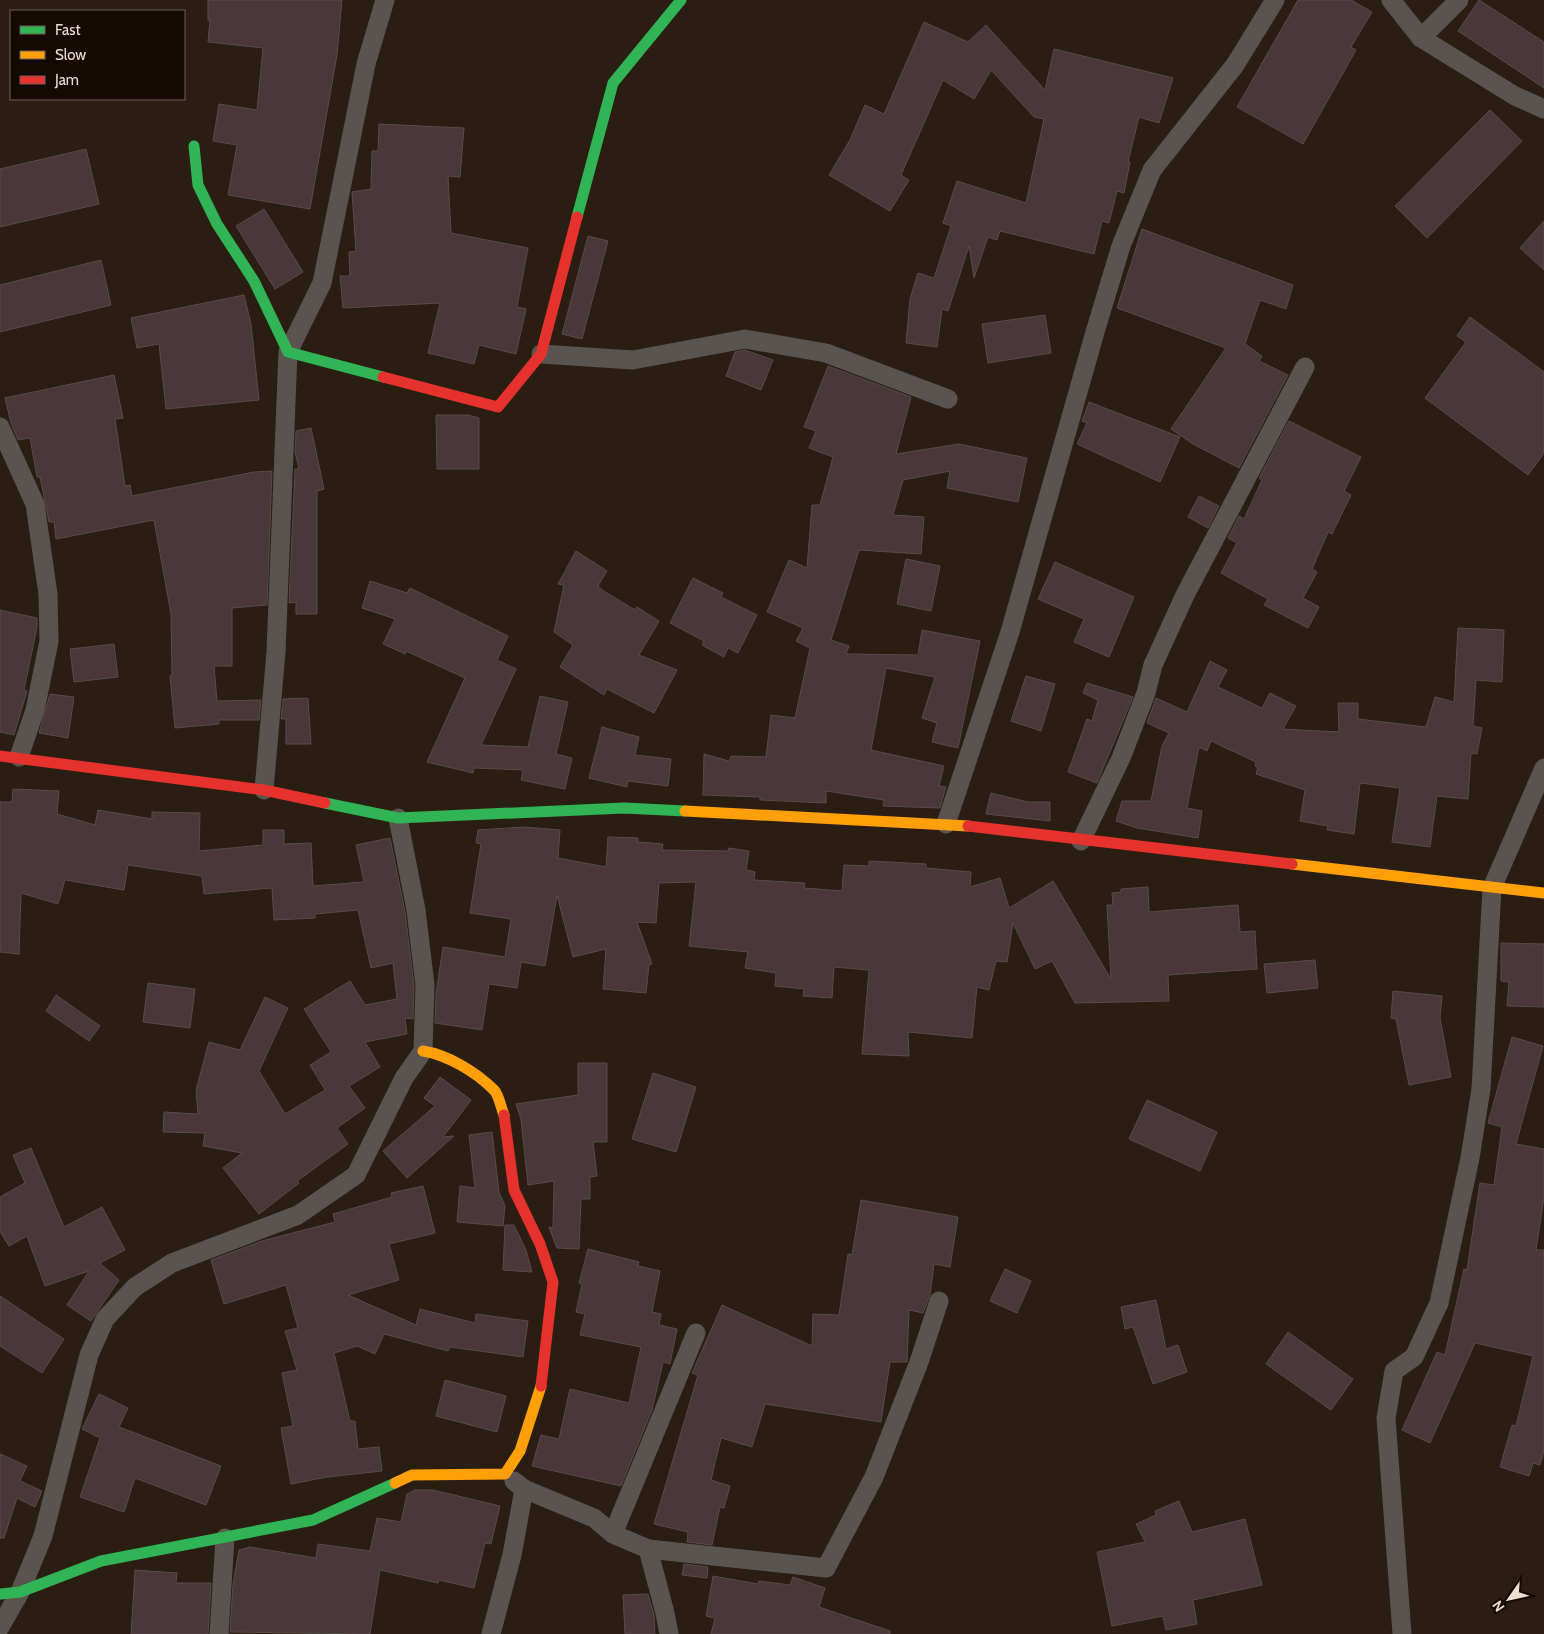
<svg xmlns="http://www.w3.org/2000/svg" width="1544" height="1634" viewBox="0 0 1544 1634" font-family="Cabin,sans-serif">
	<rect width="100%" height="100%" fill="#2a1e12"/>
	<g fill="#4b373a" stroke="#574c4a">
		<polygon points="208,0 342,0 337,55 310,209 228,195 237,145 213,141 219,104 257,110 263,48 208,42 210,20 208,20"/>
		<polygon points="1298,0 1351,0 1372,12 1351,47 1356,50 1303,144 1237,107"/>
		<polygon points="1479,0 1544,42 1544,88 1458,31"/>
		<polygon points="924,22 968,42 986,25 1045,90 1054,49 1173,78 1159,123 1139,117 1128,162 1130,162 1124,193 1117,191 1109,223 1102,221 1094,254 1000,231 997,240 988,237 974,278 969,246 948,311 942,309 937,347 906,343 910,299 918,273 934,278 951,226 943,223 957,181 1026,203 1044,119 1034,117 991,70 974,99 943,80 901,175 909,180 890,211 829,175 850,140 865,105 884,114"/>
		<polygon points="1490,110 1522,141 1427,238 1395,206"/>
		<polygon points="379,124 464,128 460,177 448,176 451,233 528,248 517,307 526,309 516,354 479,345 474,364 428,353 440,303 343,308 340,276 350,276 349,252 356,251 352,192 371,189 372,151 378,151"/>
		<polygon points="86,149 99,204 0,227 0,169"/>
		<polygon points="264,209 303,272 275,289 236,226"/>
		<polygon points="1544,221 1544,270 1520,248"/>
		<polygon points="1142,229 1293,285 1286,309 1260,300 1245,344 1262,356 1259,361 1288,375 1239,468 1193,444 1171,429 1226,348 1117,308"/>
		<polygon points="588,236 608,241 582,339 562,334"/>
		<polygon points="101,260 111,305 0,332 0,285"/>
		<polygon points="244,295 251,324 259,400 166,409 159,344 137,348 131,318"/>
		<polygon points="1045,315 1051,353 988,363 982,324"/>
		<polygon points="1470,317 1544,372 1544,453 1528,475 1425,398 1466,342 1457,336"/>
		<polygon points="745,350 773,360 761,390 726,376 735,352"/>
		<polygon points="828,366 911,397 896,454 959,444 1027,458 1018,502 947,488 950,471 903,480 893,515 924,517 921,554 859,550 831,640 849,646 846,654 918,655 922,630 980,641 958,748 932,742 937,723 922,718 935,677 886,668 871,750 944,766 939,786 946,787 940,808 883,806 884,800 826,791 826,803 760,800 760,797 703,795 704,754 729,761 731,756 766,757 771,715 795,718 810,648 796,641 803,628 767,612 789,560 807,568 812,505 820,505 833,457 809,448 816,431 804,427"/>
		<polygon points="114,375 123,418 115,419 125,486 130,485 132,496 254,472 272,471 267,605 232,608 232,666 214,666 217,701 261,700 259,720 219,720 219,724 175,728 170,676 172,675 171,614 154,520 56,539 54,522 49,522 40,477 37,477 30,438 18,440 11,423 5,398"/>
		<polygon points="1089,402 1180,437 1160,482 1077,444 1087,423 1082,421"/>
		<polygon points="436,415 468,415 479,418 479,469 437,469"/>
		<polygon points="1289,421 1361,457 1344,491 1351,495 1332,534 1328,532 1312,569 1317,572 1303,598 1319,607 1308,628 1264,605 1268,599 1221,573 1237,543 1228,538 1239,516 1244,519 1262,480 1259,478"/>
		<polygon points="311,428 324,489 317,491 317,614 296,614 296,602 289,603 295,469 299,469 295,452 296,431"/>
		<polygon points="1199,496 1219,506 1208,528 1188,517"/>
		<polygon points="576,551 607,571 598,586 602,590 635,610 637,607 659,621 639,655 677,670 654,713 607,689 604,695 560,667 573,645 554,632 564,585 558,584"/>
		<polygon points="906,559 940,566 931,611 897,604"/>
		<polygon points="1055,562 1134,597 1109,657 1074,642 1084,619 1038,599"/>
		<polygon points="693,578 723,593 721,597 757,615 738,653 728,648 724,657 702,645 704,641 670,623"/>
		<polygon points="370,581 407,593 410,588 508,636 497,660 516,669 481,745 528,747 540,696 568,702 556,754 572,758 565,789 521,780 523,770 474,768 473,773 427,762 465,678 406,651 405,654 383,644 395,619 362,608"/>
		<polygon points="0,610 37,618 37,627 24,690 27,691 14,735 0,732"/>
		<polygon points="1458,628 1504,630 1502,682 1476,680 1473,726 1482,728 1477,754 1471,753 1468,799 1437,796 1430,847 1392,842 1400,788 1360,783 1354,834 1327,830 1328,826 1300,821 1305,790 1256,774 1258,767 1255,766 1256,762 1211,741 1207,751 1199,747 1187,808 1202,811 1198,838 1137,828 1116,821 1122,801 1151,801 1162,746 1169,733 1147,723 1156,698 1187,712 1210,661 1227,670 1218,687 1262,708 1270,693 1296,706 1283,729 1339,732 1338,703 1358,703 1358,719 1426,727 1435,697 1454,702"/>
		<polygon points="114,644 118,677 74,682 70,649"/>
		<polygon points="1026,676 1055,684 1041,731 1011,721"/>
		<polygon points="1087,683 1133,697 1097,783 1068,772 1087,719 1092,721 1098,700 1083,693"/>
		<polygon points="50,694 74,697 68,738 39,733"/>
		<polygon points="308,698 311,744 286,744 286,719 281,719 283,699"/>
		<polygon points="602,727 639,737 635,755 671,759 668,786 628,781 627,787 589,778"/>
		<polygon points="13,789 59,791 57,814 95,825 98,810 152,819 152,812 200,813 199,851 263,845 263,830 284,830 284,844 311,843 313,886 364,882 356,845 390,838 405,912 414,986 413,1019 405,1018 407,1034 365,1042 380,1067 349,1086 365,1108 337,1128 348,1144 297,1181 299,1183 259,1214 223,1168 242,1153 203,1146 205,1133 163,1132 164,1112 198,1114 196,1090 209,1042 240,1050 265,997 288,1008 259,1071 285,1114 325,1090 310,1065 331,1052 304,1009 350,981 365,1005 397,999 393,963 371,968 358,910 315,914 315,918 274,920 272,888 204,894 202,876 128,865 124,890 65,880 58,904 21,893 19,954 0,952 0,802 12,802"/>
		<polygon points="991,793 1028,802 1050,802 1050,821 986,814"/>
		<polygon points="524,827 560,830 558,858 606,867 608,837 638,838 638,842 663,844 662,850 728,851 729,848 749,851 746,870 755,872 754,880 805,883 804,888 842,891 844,865 869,866 869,861 926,864 926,868 971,872 970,887 1000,878 1009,908 1053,881 1111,979 1107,905 1113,905 1112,893 1121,892 1121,889 1148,887 1149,912 1238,905 1240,932 1255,931 1257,969 1168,975 1169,1001 1075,1003 1052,961 1035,969 1013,923 1007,962 996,961 989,990 977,987 972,1038 908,1032 909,1056 862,1054 869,970 834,967 832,998 803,996 804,989 775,986 776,973 745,968 748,952 689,946 696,882 659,883 656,923 637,922 652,964 649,965 646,993 603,989 606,949 573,957 557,895 545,966 521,962 517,988 489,984 482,1030 435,1023 436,994 443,947 505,957 511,919 470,913 481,844 476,843 478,830"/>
		<polygon points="1501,943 1544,944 1544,1007 1507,1006 1509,982 1501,981"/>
		<polygon points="1315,960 1318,988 1267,993 1264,964"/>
		<polygon points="148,983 195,989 190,1028 143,1022"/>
		<polygon points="1393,991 1442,996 1440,1018 1451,1077 1409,1085 1396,1019 1391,1018"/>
		<polygon points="56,995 100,1026 89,1041 46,1011"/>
		<polygon points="1512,1037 1543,1046 1516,1144 1544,1149 1544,1197 1536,1250 1544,1250 1544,1451 1540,1465 1533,1463 1529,1476 1500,1467 1512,1425 1516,1426 1533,1356 1475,1343 1430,1443 1402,1430 1437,1352 1445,1355 1464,1269 1467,1270 1480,1183 1494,1185 1502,1127 1488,1123"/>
		<polygon points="578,1063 607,1063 607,1142 593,1142 597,1176 590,1177 590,1199 581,1199 579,1249 557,1248 549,1227 553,1228 554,1181 528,1185 521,1119 516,1104 578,1095"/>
		<polygon points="653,1073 696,1087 676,1152 632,1139"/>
		<polygon points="440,1077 471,1100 443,1137 454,1136 407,1178 383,1151 435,1106 424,1098"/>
		<polygon points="1147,1100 1217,1132 1200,1171 1129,1139"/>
		<polygon points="492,1132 499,1192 505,1206 503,1226 457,1222 460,1186 475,1188 469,1135"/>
		<polygon points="31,1148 64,1227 102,1207 125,1250 100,1263 119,1280 91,1321 67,1305 89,1271 45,1286 27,1236 9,1246 0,1231 0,1197 25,1183 13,1155"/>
		<polygon points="423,1186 435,1233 389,1244 399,1280 348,1295 416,1325 420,1309 475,1323 476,1314 528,1321 523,1357 450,1347 448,1351 384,1334 375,1354 357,1346 334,1353 350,1421 355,1421 358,1449 379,1447 382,1471 327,1477 291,1484 281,1428 293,1426 282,1373 297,1370 285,1331 298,1328 286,1285 224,1304 211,1260 262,1241 335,1222 333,1214 392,1197 391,1193"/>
		<polygon points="861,1200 958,1217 950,1267 934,1264 930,1295 923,1313 909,1310 907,1362 890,1362 881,1422 765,1404 752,1447 721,1438 711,1480 730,1486 724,1508 720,1507 712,1545 687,1542 688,1532 654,1524 698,1375 692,1373 722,1305 812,1346 813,1314 839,1315 848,1254 852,1255"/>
		<polygon points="505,1225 514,1225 526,1250 532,1272 503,1270"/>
		<polygon points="588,1249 639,1262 638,1266 660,1271 652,1312 661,1314 659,1325 677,1329 670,1364 663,1362 652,1410 621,1486 532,1466 541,1435 559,1439 570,1389 629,1403 641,1347 580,1335 585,1314 576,1312 582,1284 579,1283"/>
		<polygon points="1005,1269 1031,1281 1017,1313 990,1301"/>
		<polygon points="0,1296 64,1339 42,1373 0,1346"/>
		<polygon points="1156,1300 1166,1349 1178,1345 1187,1372 1153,1384 1133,1327 1125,1329 1121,1307"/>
		<polygon points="1288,1332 1353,1379 1331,1410 1266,1364"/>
		<polygon points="445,1380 506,1396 497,1432 436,1416"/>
		<polygon points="99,1394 128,1408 119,1427 221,1466 206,1505 135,1478 124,1512 80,1497 100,1438 82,1429"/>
		<polygon points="0,1454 27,1466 20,1481 42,1491 35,1507 17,1498 4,1538 0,1538"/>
		<polygon points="415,1490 433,1490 500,1506 491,1544 485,1543 474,1588 439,1580 438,1583 380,1570 370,1634 230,1632 233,1584 239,1550 250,1547 316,1558 318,1544 370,1551 377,1518 401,1522 407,1494"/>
		<polygon points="1179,1501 1192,1532 1245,1519 1262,1585 1193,1600 1197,1624 1166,1630 1163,1616 1112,1626 1097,1552 1145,1542 1136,1524 1156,1515 1155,1511"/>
		<polygon points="684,1564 708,1567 707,1578 682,1575"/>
		<polygon points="135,1570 177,1573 176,1583 211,1583 208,1634 131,1634"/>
		<polygon points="713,1576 758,1584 759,1581 790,1585 793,1577 825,1588 819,1607 890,1631 890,1634 711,1634 715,1618 706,1616"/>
		<polygon points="648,1594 654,1615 655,1634 625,1634 623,1595"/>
	</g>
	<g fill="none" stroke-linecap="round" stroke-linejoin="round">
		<g stroke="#5a5451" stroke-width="19">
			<polyline points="1391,0 1421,38 1515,96 1544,109"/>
			<polyline points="1421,38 1459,0"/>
			<polyline points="541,354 633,360 745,339 826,353 948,399"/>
			<polyline points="0,427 35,504 48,594 49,641 35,710 19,757"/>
			<polyline points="264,790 276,652 288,352 322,283 366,64 385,0"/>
			<polyline points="946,824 1010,632 1095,332 1121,246 1152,170 1235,65 1275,0"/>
			<polyline points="1081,841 1121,758 1146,693 1153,665 1185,595 1305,367"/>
			<polyline points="524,1489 594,1518 613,1534 648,1549 665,1613 669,1634"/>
			<polyline points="613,1534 696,1333"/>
			<polyline points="648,1549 826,1568 874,1477 919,1362 939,1301"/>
			<polyline points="0,1627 20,1592 43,1536 89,1355 105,1319 135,1287 172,1263 298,1215 356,1175 404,1078 423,1051 425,985 416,910 398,818"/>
			<polyline points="219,1634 225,1538"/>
			<polyline points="491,1634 512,1555 524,1489 514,1481"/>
			<polyline points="1402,1634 1386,1418 1394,1371 1414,1357 1439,1303 1470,1158 1481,1089 1492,888 1544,768"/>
		</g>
		<g stroke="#30b455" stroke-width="11">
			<polyline points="194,146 198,185 217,224 254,281 288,352 383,377"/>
			<polyline points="577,217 613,83 681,0"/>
			<polyline points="325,803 398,818 624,808 685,811"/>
			<polyline points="0,1594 20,1592 101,1561 313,1520 395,1483"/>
		</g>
		<g stroke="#ff9f0a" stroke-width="11">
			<polyline points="685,811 968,826"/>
			<polyline points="1292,864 1544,893"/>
			<path d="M423,1051C448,1055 476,1072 494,1090C499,1095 501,1108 504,1115"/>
			<polyline points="395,1483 412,1475 505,1474 520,1451 541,1386"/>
		</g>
		<g stroke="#e5322d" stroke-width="11">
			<polyline points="383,377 498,407 541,354 577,217"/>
			<polyline points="0,756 264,790 325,803"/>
			<polyline points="968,826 1292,864"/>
			<polyline points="504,1115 514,1190 540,1244 553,1282 541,1386"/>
		</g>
	</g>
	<rect x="10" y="10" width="175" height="90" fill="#140a03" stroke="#6c5f56"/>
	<rect x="20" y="26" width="25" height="8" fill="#30b455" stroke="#6c5f56"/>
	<text x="55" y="35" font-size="15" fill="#efdfd3">Fast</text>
	<rect x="20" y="51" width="25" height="8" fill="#ff9f0a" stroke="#6c5f56"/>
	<text x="55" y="60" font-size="15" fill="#efdfd3">Slow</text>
	<rect x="20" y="76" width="25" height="8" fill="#e5322d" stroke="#6c5f56"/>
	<text x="55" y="85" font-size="15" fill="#efdfd3">Jam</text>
	<g transform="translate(1509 1599) rotate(236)" stroke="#140a03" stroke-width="4" paint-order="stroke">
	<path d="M0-4L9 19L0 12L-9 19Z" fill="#efdfd3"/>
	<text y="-8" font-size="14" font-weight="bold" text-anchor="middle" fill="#efdfd3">N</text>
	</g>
</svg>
